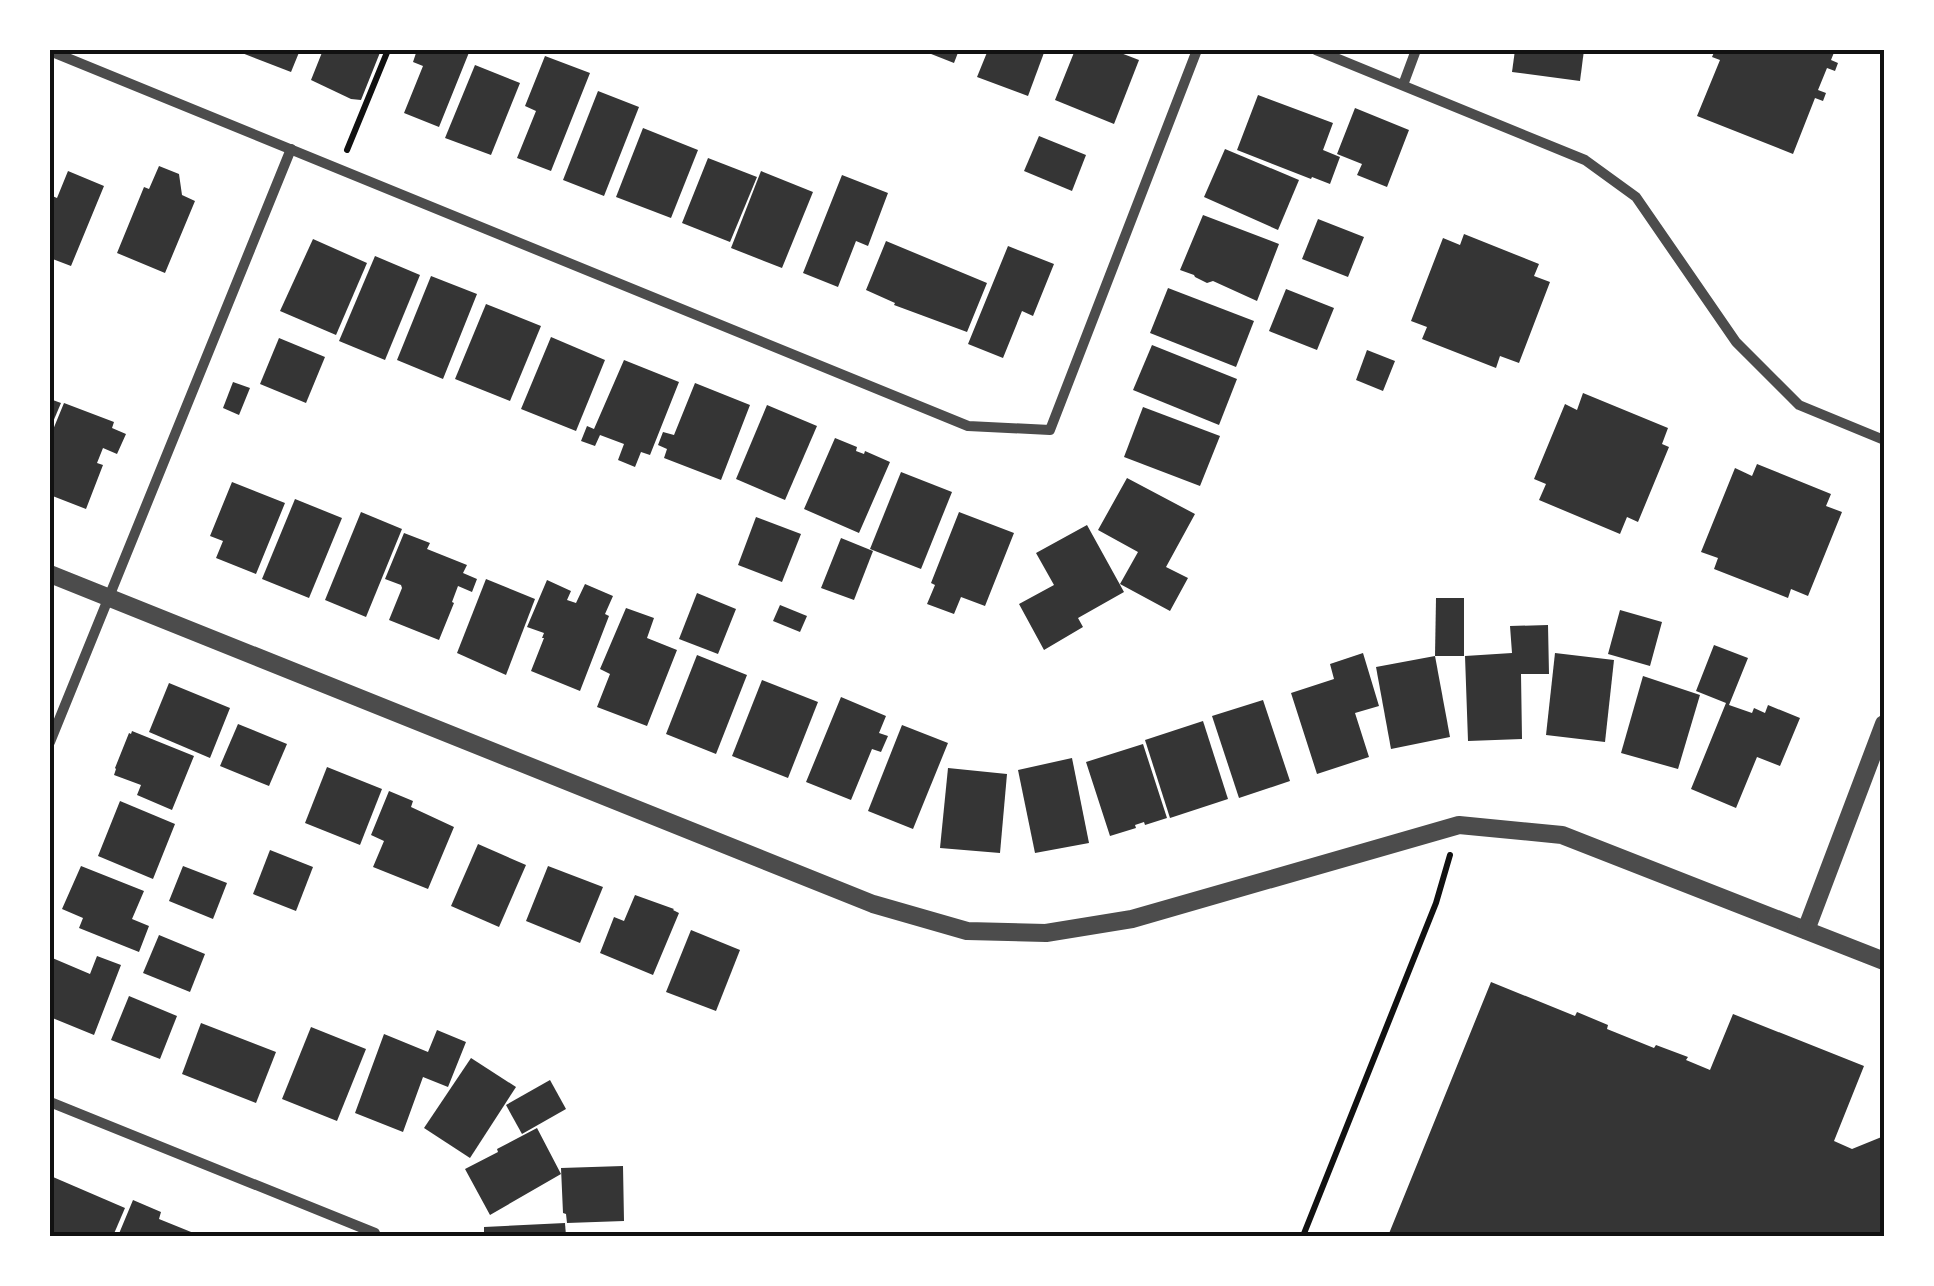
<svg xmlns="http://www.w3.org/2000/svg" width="1934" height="1286" viewBox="0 0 1934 1286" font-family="'Archivo Narrow',sans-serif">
	<rect width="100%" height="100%" fill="#fff"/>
	<g fill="#353535">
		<polygon points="244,50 300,50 291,72 242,53"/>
		<polygon points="323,50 381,50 361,100 351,99 311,80"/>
		<polygon points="417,50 470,50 439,127 404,113 423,66 413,62"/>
		<polygon points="921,50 959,50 954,63"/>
		<polygon points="988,50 1045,50 1028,96 977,77"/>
		<polygon points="1075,50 1113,50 1139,60 1114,124 1055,100"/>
		<polygon points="1515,50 1584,50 1580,81 1512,72"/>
		<polygon points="1715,50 1835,50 1831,60 1838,63 1835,71 1827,68 1818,90 1826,93 1823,101 1815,98 1793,154 1697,116 1720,60 1712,57"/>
		<polygon points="545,56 590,73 551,171 517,158 536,111 525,106"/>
		<polygon points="475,65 520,83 491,155 445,138"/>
		<polygon points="598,91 639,107 604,196 563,180"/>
		<polygon points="1258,95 1333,123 1323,150 1340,157 1330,184 1312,177 1311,179 1237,150"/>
		<polygon points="1355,108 1409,130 1387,187 1357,175 1362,164 1337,154"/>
		<polygon points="643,128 698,150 671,218 616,197"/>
		<polygon points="1039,136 1086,155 1072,191 1024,171"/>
		<polygon points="1225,149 1299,180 1278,230 1204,197"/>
		<polygon points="708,158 757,177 730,242 682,223"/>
		<polygon points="159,166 179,174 182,195 195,201 165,273 117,253 144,187 149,189"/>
		<polygon points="68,171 104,186 71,266 50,258 50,195 57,198"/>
		<polygon points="761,171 813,192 782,268 731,248"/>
		<polygon points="842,175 888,193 868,246 856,241 838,287 803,273"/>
		<polygon points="1203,215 1279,244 1257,301 1213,281 1207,283 1195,277 1194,275 1180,270"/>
		<polygon points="1318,219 1364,237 1348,277 1302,259"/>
		<polygon points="1464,234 1539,264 1534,276 1550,282 1519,363 1500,356 1496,368 1422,339 1427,327 1411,321 1443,238 1460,245"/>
		<polygon points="313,239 367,263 336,335 280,311"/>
		<polygon points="886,241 987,283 967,332 894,305 895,303 866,290"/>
		<polygon points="1008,246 1054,264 1033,316 1022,311 1003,358 968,344"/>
		<polygon points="375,256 420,275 385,360 339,341"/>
		<polygon points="431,276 477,294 443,379 397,360"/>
		<polygon points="1168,288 1254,321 1236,367 1150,333"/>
		<polygon points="1286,289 1334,308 1317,350 1269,331"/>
		<polygon points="486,304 541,326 510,401 455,379"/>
		<polygon points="551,337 605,360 576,431 521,409"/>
		<polygon points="279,338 325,357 306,403 260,384"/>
		<polygon points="1152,345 1237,379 1219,425 1133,390"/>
		<polygon points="1367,350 1395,361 1383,391 1356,380"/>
		<polygon points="624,360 679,382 650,455 641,452 635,467 618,460 624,444 600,435 595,446 581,441 587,426 594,429"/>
		<polygon points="233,382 250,388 239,415 223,408"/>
		<polygon points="695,383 750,405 721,480 664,458 667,449 658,445 663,432 674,435"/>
		<polygon points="1583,393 1668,428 1662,444 1669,447 1638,522 1627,517 1620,534 1539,500 1546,484 1534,479 1565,404 1577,410"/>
		<polygon points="50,399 61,403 50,429"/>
		<polygon points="64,403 114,422 112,428 126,434 117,454 103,448 97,463 103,465 86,509 50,495 50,437"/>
		<polygon points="767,405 817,426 785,500 736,479"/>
		<polygon points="1143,407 1220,436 1200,486 1124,457"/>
		<polygon points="835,438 857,447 856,451 864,454 865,451 890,462 859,533 804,509"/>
		<polygon points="1757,464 1831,494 1826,506 1842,512 1808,596 1791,589 1788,598 1714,569 1718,558 1701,552 1735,468 1752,476"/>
		<polygon points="901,472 952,492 921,569 870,549"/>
		<polygon points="1127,478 1195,514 1166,567 1188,578 1170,611 1120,584 1138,552 1098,530"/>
		<polygon points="232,482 285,503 256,574 216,558 223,541 210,536"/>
		<polygon points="295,499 342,518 309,598 262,579"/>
		<polygon points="361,512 402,529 366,617 325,600"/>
		<polygon points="959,512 1014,533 985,606 961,597 954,614 927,604 935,585 931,583"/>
		<polygon points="756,517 801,534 782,582 738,565"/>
		<polygon points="1087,525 1124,592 1078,618 1083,627 1044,650 1019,604 1054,585 1036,553"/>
		<polygon points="404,533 430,543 427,549 467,565 463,573 477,579 472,592 458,586 452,602 454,603 439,640 389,620 402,588 401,585 385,579"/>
		<polygon points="841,538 873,551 854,600 821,588"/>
		<polygon points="486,579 535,599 506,675 457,653"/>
		<polygon points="547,580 571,591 567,600 576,603 585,584 613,596 605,614 609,616 580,691 531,671 544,638 542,638 544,633 527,627"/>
		<polygon points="697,593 736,609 718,654 679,639"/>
		<polygon points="1436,598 1464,598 1464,656 1435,656"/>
		<polygon points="780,605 807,616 800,632 773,621"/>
		<polygon points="626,608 654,618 647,638 677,650 647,726 597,707 610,674 600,669"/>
		<polygon points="1620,610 1662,622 1650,666 1608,654"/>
		<polygon points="1548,625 1549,674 1521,674 1522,739 1468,741 1465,656 1512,653 1510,626"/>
		<polygon points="1714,645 1748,658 1729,705 1752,713 1754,708 1765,713 1768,705 1800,718 1780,766 1757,757 1736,808 1691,789 1726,703 1696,691"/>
		<polygon points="1363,653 1379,706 1355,713 1369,757 1317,774 1291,693 1334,679 1330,664"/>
		<polygon points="1555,653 1614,660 1605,742 1546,735"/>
		<polygon points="697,655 747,675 716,754 666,734"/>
		<polygon points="1435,656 1450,737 1391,749 1376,667"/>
		<polygon points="1643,676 1700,695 1678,769 1621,753"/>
		<polygon points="762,680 818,702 788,778 732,756"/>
		<polygon points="169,683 230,708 210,758 149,732"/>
		<polygon points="841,697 886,716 879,733 888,736 881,752 872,749 851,800 806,782"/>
		<polygon points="1263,700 1290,781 1239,798 1212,716"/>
		<polygon points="1203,721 1228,799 1170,818 1145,740"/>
		<polygon points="238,724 287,744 269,786 220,766"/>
		<polygon points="902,725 948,743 913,829 868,811"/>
		<polygon points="132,731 194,756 172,810 137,795 141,785 114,775 116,769 115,768 129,733 131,734"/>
		<polygon points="1143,744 1167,818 1145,825 1144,822 1135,825 1136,828 1110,836 1086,762"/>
		<polygon points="1072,758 1089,843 1035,853 1018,770"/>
		<polygon points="327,767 382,789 360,845 305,823"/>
		<polygon points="948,768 1007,774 1000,853 940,848"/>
		<polygon points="389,791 413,801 411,807 454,827 428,889 373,867 384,841 371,835"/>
		<polygon points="120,801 175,824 153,879 98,856"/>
		<polygon points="478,844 526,865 499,927 451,906"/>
		<polygon points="270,850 313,867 296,911 253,894"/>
		<polygon points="81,866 144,891 132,919 149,926 139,952 79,928 83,918 62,909"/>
		<polygon points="183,866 227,883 213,919 169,901"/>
		<polygon points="548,866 603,887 580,943 526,921"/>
		<polygon points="635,895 674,909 673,910 679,913 653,975 600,953 614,917 624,921"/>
		<polygon points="691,930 740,950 716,1011 666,992"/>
		<polygon points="159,935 205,954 190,992 143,973"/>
		<polygon points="97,956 121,965 94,1035 50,1017 50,957 90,974"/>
		<polygon points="1491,982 1575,1016 1577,1012 1608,1025 1607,1029 1654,1048 1656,1045 1688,1057 1686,1060 1710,1070 1733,1014 1864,1066 1834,1141 1852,1149 1884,1136 1884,1236 1388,1236"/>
		<polygon points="129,996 177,1016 160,1059 111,1040"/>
		<polygon points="201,1023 276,1052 256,1103 182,1074"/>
		<polygon points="311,1027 366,1049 337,1121 282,1099"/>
		<polygon points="437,1030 466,1042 448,1087 423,1077 403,1132 355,1113 384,1034 428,1052"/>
		<polygon points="471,1058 516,1087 470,1158 424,1128"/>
		<polygon points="550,1080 566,1109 522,1134 506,1105"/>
		<polygon points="537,1128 561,1174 490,1215 465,1169 498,1152 497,1149"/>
		<polygon points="623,1166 624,1221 567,1223 566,1214 563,1213 561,1168"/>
		<polygon points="53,1177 125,1208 113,1236 50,1236 50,1183"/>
		<polygon points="133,1200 161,1212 159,1219 201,1236 118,1236"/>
		<polygon points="565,1223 566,1236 484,1236 484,1227"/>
	</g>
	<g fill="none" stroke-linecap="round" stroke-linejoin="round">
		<g stroke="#111" stroke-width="6">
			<polyline points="347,150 388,50"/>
			<polyline points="1303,1236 1436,903 1450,855"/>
		</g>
		<g stroke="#4c4c4c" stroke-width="10">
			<polyline points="1316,50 1585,160 1636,197 1736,342 1799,405 1884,440"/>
			<polyline points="50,51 968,426 1050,430 1197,50"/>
			<polyline points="1403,85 1416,50"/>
			<polyline points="50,742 291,149"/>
			<polyline points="50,1102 375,1233 374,1236"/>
		</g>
		<g stroke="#4c4c4c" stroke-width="18">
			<polyline points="50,574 873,904 967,931 1046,933 1132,919 1459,825 1562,835 1884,961"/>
			<polyline points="1806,930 1884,724"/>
		</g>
	</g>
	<rect width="1934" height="1286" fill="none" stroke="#ffffff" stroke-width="105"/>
	<rect x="52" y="52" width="1830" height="1182" fill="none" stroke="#111" stroke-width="4"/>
</svg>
